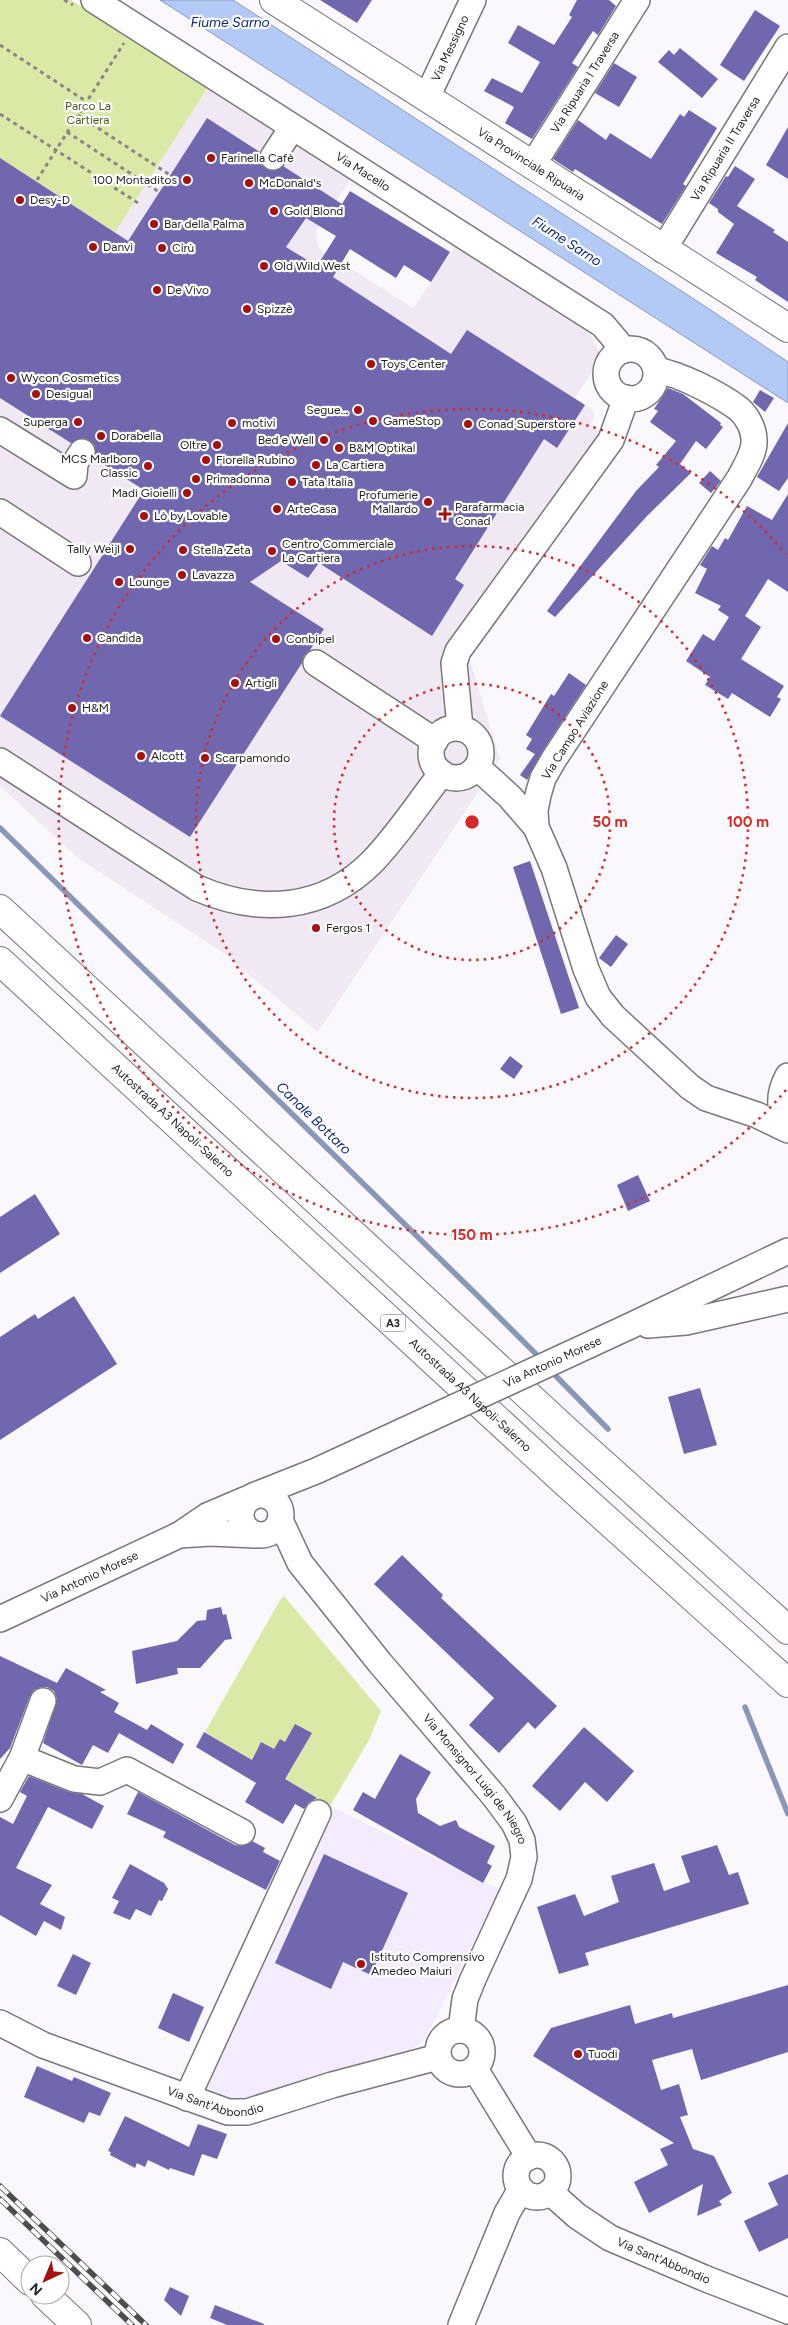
<svg xmlns="http://www.w3.org/2000/svg" width="788" height="2325" viewBox="0 0 788 2325" font-family="Figtree,sans-serif">
	<rect width="100%" height="100%" fill="#faf8fc"/>
	<polygon fill="#f0e9f3" points="0,0 71,0 352,177 316,231 317,243 320,249 413,308 455,247 586,331 591,335 599,353 600,360 575,397 594,412 594,418 590,425 621,448 468,654 500,759 318,1032 222,952 78,858 0,786"/>
	<polygon fill="#f2ecfd" points="330,1806 500,1890 425,2039 412,2049 234,2103 203,2092"/>
	<g fill="#dae9a5">
		<polygon points="0,0 71,0 208,87 115,232 0,158"/>
		<polygon points="284,1596 381,1711 369,1740 330,1806 205,1732 280,1600"/>
	</g>
	<polygon fill="#b4caf6" stroke="#8998b8" points="160,0 233,0 703,305 788,362 788,403"/>
	<g fill="none" stroke-linecap="round" stroke-linejoin="round">
		<g stroke="#8998b8" stroke-width="5.5">
			<polyline points="0,828 477,1295 541,1359"/>
			<polyline points="550,1370 608,1429"/>
			<polyline points="745,1707 788,1814"/>
		</g>
	</g>
	<g fill="#7067af" fill-rule="evenodd">
		<polygon points="320,0 372,0 357,23"/>
		<polygon points="577,0 609,0 616,6 598,35 593,31 572,63 578,67 532,139 505,123 514,107 484,91 492,78 522,93 540,62 508,43 518,25 554,45 572,17 569,15"/>
		<polygon points="755,10 780,26 744,81 720,65"/>
		<polygon points="680,48 718,79 702,98 658,62 669,50 674,55"/>
		<polygon points="614,63 637,77 619,107 595,93"/>
		<polygon points="689,110 717,128 683,184 686,186 662,224 575,169 573,172 553,159 578,120 606,140 610,133 651,159 680,114 684,117"/>
		<path d="M207,118L260,152V163L266,169L273,171L283,166L342,204L350,191L450,252L431,282L404,265L396,278L350,249L333,277L451,354L467,330L585,405L557,448L544,439L455,579L464,585L432,636L319,563L308,578L281,561L250,582L324,629L310,650L304,656L302,663L190,837L0,716L144,490L95,459V446L89,440L82,438L71,443L0,398V158L128,241ZM306,218L336,236L317,266L286,247Z"/>
		<polygon points="788,127 788,179 766,165"/>
		<polygon points="735,166 755,179 737,206 775,230 773,232 788,242 788,302 755,280 757,277 716,253 734,224 718,212 718,209 709,203 726,176 728,177"/>
		<polygon points="668,388 683,394 721,423 720,425 723,427 706,449 696,441 680,464 691,473 647,516 555,617 547,611 636,491 659,467 656,465 676,441 650,422 658,411 654,409"/>
		<polygon points="760,390 774,398 765,412 753,402"/>
		<polygon points="788,423 788,478 779,491 757,477"/>
		<polygon points="710,471 721,481 711,493 699,483"/>
		<polygon points="788,494 788,592 768,579 745,616 761,627 741,659 784,686 777,697 781,699 770,717 732,693 728,699 705,685 710,677 686,661 703,634 714,641 729,617 718,610 721,606 695,593 707,569 700,565 712,546 718,550 725,538 728,540 747,506 772,520"/>
		<polygon points="569,673 586,685 542,752 527,780 520,775 535,754 526,749 532,739 526,735 551,694 554,696"/>
		<polygon points="530,861 579,1008 561,1014 513,867"/>
		<polygon points="616,935 628,944 611,967 599,958"/>
		<polygon points="510,1056 523,1066 514,1079 500,1069"/>
		<polygon points="638,1175 650,1201 628,1211 617,1185"/>
		<polygon points="35,1194 60,1234 0,1273 0,1217"/>
		<polygon points="74,1296 117,1364 0,1440 0,1337 35,1314 38,1319"/>
		<polygon points="700,1388 717,1445 684,1454 668,1397"/>
		<polygon points="402,1555 443,1595 441,1598 557,1706 535,1729 528,1722 499,1753 469,1725 494,1698 374,1584"/>
		<polygon points="221,1607 223,1615 226,1614 232,1639 225,1640 200,1668 177,1668 178,1674 136,1684 132,1651 177,1641 197,1621 206,1620 207,1610"/>
		<polygon points="0,1656 57,1683 66,1668 106,1690 100,1692 119,1703 114,1712 147,1730 151,1724 184,1744 173,1764 119,1733 108,1753 93,1745 82,1765 43,1743 57,1699 54,1691 47,1687 41,1687 34,1690 30,1696 10,1748 0,1759"/>
		<polygon points="295,1724 312,1733 285,1779 317,1798 309,1802 304,1809 295,1804 283,1824 245,1802 256,1783 196,1747 204,1732 252,1760 261,1742 274,1749 280,1739 285,1742"/>
		<polygon points="584,1727 634,1771 607,1802 585,1782 560,1811 532,1786"/>
		<polygon points="400,1754 431,1772 416,1799 418,1813 440,1826 456,1820 459,1827 495,1846 487,1863 492,1866 483,1883 353,1810 363,1792 375,1799"/>
		<polygon points="29,1776 69,1792 82,1794 104,1806 92,1829 48,1807 16,1868 52,1885 40,1904 65,1917 61,1930 44,1921 36,1936 0,1915 0,1817 13,1824 27,1796 20,1792"/>
		<polygon points="138,1792 235,1845 243,1846 252,1841 265,1848 263,1852 280,1861 266,1890 163,1837 166,1832 127,1814"/>
		<polygon points="717,1845 729,1875 738,1872 749,1904 585,1953 589,1965 559,1974 537,1907 575,1894 584,1916 619,1902 611,1876 654,1863 664,1891 690,1882 681,1856"/>
		<polygon points="324,1854 408,1893 371,1975 343,1962 331,1989 275,1963"/>
		<polygon points="130,1864 164,1883 168,1889 162,1901 159,1900 151,1916 136,1909 130,1920 113,1913 119,1901 112,1898"/>
		<polygon points="73,1954 91,1963 76,1995 57,1986"/>
		<polygon points="788,1985 788,2052 701,2080 692,2049 652,2060 661,2090 679,2084 688,2115 680,2117 693,2149 714,2156 732,2193 719,2201 722,2205 697,2216 703,2184 649,2213 634,2182 668,2165 660,2149 674,2143 533,2056 551,2028 630,2005 635,2024 672,2013 673,2018"/>
		<polygon points="173,1993 204,2007 189,2042 158,2028"/>
		<polygon points="37,2066 72,2081 74,2077 111,2093 100,2116 89,2112 84,2123 24,2097"/>
		<polygon points="125,2116 189,2147 198,2124 227,2134 217,2159 202,2154 194,2176 170,2168 169,2170 148,2160 145,2167 137,2163 135,2168 110,2155 111,2152 108,2151"/>
		<polygon points="788,2174 788,2238 759,2252 744,2221 778,2205 768,2183"/>
		<polygon points="170,2287 189,2296 181,2316 164,2300"/>
		<polygon points="215,2305 264,2324 264,2325 227,2325 210,2318"/>
	</g>
	<g fill="none" stroke-linecap="round" stroke-linejoin="round">
		<defs>
			<g id="minor">
				<path id="s1" d="M94,0L603,325L624,350"/>
				<path id="s2" d="M427,97L473,0"/>
				<polyline points="273,157 292,128"/>
				<path id="s3" d="M532,166L637,0"/>
				<path id="s4" d="M663,250L788,47"/>
				<circle cx="631" cy="374" r="25"/>
				<path d="M656,370C680,374 719,394 739,409C747,416 754,429 754,440C755,453 745,467 739,479L554,759L543,778L538,795L535,811L536,827L554,868L586,969L598,997L613,1016L690,1087L706,1098L757,1115L788,1130"/>
				<polyline points="0,430 74,476 75,463 82,452"/>
				<polyline points="0,512 78,563"/>
				<polyline points="316,663 435,741"/>
				<polyline points="460,728 454,663 458,651 611,440 626,398"/>
				<circle cx="456" cy="753" r="25"/>
				<path d="M0,761L197,888C259,915 324,911 373,861C398,835 420,801 442,773"/>
				<polyline points="477,767 510,797 536,827"/>
				<path d="M788,1076C778,1094 778,1109 788,1126"/>
				<polyline points="648,1325 686,1322 788,1299"/>
				<polyline points="628,1327 788,1251"/>
				<circle cx="261" cy="1515" r="20"/>
				<polyline points="253,1496 316,1471 429,1419"/>
				<path id="s5" d="M280,1520L300,1563L380,1663L494,1796L514,1823L522,1840L524,1857L519,1879L473,1979L465,1999L461,2030"/>
				<polyline points="179,1535 211,1533 255,1535"/>
				<path id="s6" d="M0,1619L179,1535L207,1516L247,1499"/>
				<polyline points="22,1758 43,1701"/>
				<polyline points="0,1799 22,1758 74,1779 100,1782 127,1770 242,1832"/>
				<path id="s7" d="M0,2023L43,2045L228,2112H247L332,2085L438,2057"/>
				<circle cx="460" cy="2052" r="22"/>
				<polyline points="475,2069 529,2157"/>
				<polyline points="187,2098 318,1813"/>
				<circle cx="537" cy="2176" r="21"/>
				<path id="s8" d="M550,2192L577,2216L610,2238L704,2278L788,2311"/>
				<polyline points="461,2325 507,2213 521,2189"/>
			</g>
			<g id="major">
				<path id="s9" d="M274,0L788,328"/>
				<polyline points="0,2252 30,2281"/>
				<polyline points="45,2295 77,2325"/>
			</g>
			<g id="highway">
				<polyline points="0,909 570,1434 788,1630"/>
				<path id="s10" d="M0,961L556,1474L788,1683"/>
			</g>
		</defs>
		<use href="#minor" stroke="#79777a" stroke-width="28"/>
		<use href="#major" stroke="#79777a" stroke-width="30"/>
		<use href="#highway" stroke="#79777a" stroke-width="30"/>
		<g stroke="#888789" stroke-width="3" stroke-dasharray="4 4" stroke-linecap="butt">
			<polyline points="64,0 73,5"/>
			<polyline points="0,45 87,102"/>
			<polyline points="0,114 138,203"/>
			<polyline points="78,115 170,175"/>
			<polyline points="67,132 159,192"/>
			<polyline points="37,180 124,43"/>
		</g>
		<use href="#minor" stroke="#fff" stroke-width="25"/>
		<use href="#major" stroke="#fff" stroke-width="28"/>
		<use href="#highway" stroke="#fff" stroke-width="28"/>
		<defs>
			<g id="rail">
				<polyline points="0,2186 146,2325"/>
				<polyline points="0,2199 132,2325"/>
			</g>
		</defs>
		<use href="#rail" stroke="#4d4c4e" stroke-width="5.5"/>
		<use href="#rail" stroke="#fff" stroke-width="4" stroke-dasharray="11" stroke-linecap="butt"/>
		<defs>
			<g id="minor-bridge">
				<path id="s11" d="M429,1419L628,1327"/>
			</g>
		</defs>
		<use href="#minor-bridge" stroke="#79777a" stroke-width="28" stroke-linecap="butt"/>
		<use href="#minor-bridge" stroke="#fff" stroke-width="25"/>
	</g>
	<g fill="none" stroke="#d62828" stroke-width="2.5" stroke-dasharray="2.5 5">
		<circle cx="472" cy="822" r="138"/>
		<circle cx="472" cy="822" r="276"/>
		<path d="M786 1090A413 413 0 1 1 786 554"/>
	</g>
	<g fill="#a6110e" stroke="#fff" stroke-width="2">
		<circle cx="211" cy="158" r="5"/>
		<circle cx="187" cy="180" r="5"/>
		<circle cx="249" cy="183" r="5"/>
		<circle cx="20" cy="200" r="5"/>
		<circle cx="274" cy="211" r="5"/>
		<circle cx="154" cy="224" r="5"/>
		<circle cx="93" cy="247" r="5"/>
		<circle cx="162" cy="248" r="5"/>
		<circle cx="264" cy="266" r="5"/>
		<circle cx="157" cy="290" r="5"/>
		<circle cx="247" cy="309" r="5"/>
		<circle cx="371" cy="364" r="5"/>
		<circle cx="11" cy="378" r="5"/>
		<circle cx="36" cy="394" r="5"/>
		<circle cx="358" cy="410" r="5"/>
		<circle cx="373" cy="421" r="5"/>
		<circle cx="78" cy="422" r="5"/>
		<circle cx="232" cy="423" r="5"/>
		<circle cx="468" cy="424" r="5"/>
		<circle cx="101" cy="436" r="5"/>
		<circle cx="324" cy="440" r="5"/>
		<circle cx="217" cy="445" r="5"/>
		<circle cx="339" cy="448" r="5"/>
		<circle cx="206" cy="460" r="5"/>
		<circle cx="316" cy="465" r="5"/>
		<circle cx="148" cy="466" r="5"/>
		<circle cx="196" cy="479" r="5"/>
		<circle cx="292" cy="482" r="5"/>
		<circle cx="187" cy="493" r="5"/>
		<circle cx="428" cy="502" r="5"/>
		<circle cx="277" cy="509" r="5"/>
		<path d="M442.5 506.5h5v5h5v5h-5v5h-5v-5h-5v-5h5z"/>
		<circle cx="144" cy="516" r="5"/>
		<circle cx="130" cy="549" r="5"/>
		<circle cx="183" cy="550" r="5"/>
		<circle cx="272" cy="551" r="5"/>
		<circle cx="182" cy="575" r="5"/>
		<circle cx="119" cy="582" r="5"/>
		<circle cx="87" cy="638" r="5"/>
		<circle cx="276" cy="639" r="5"/>
		<circle cx="235" cy="683" r="5"/>
		<circle cx="72" cy="708" r="5"/>
		<circle cx="141" cy="756" r="5"/>
		<circle cx="205" cy="758" r="5"/>
		<circle cx="316" cy="928" r="5"/>
		<circle cx="361" cy="1964" r="5"/>
		<circle cx="578" cy="2054" r="5"/>
	</g>
	<g text-anchor="middle" stroke-width="4.5" stroke-linejoin="round" paint-order="stroke">
		<rect fill="#fff" stroke="#676667" stroke-width="1" x="380.5" y="1314.5" width="25" height="17" rx="4"/>
		<g font-size="11" font-weight="bold" fill="#262526">
			<text x="393" y="1327">A3</text>
		</g>
		<g font-size="12" fill="#262526" stroke="#fff">
			<text dy="4" stroke="none"><textPath href="#s2" startOffset="54">Via Messigno</textPath></text>
			<text dy="4" stroke="none"><textPath href="#s3" startOffset="99">Via Ripuaria I Traversa</textPath></text>
			<text dy="4" stroke="none"><textPath href="#s4" startOffset="119">Via Ripuaria II Traversa</textPath></text>
			<text dy="4" stroke="none"><textPath href="#s9" startOffset="305">Via Provinciale Ripuaria</textPath></text>
			<text dy="4" stroke="none"><textPath href="#s1" startOffset="319">Via Macello</textPath></text>
			<text transform="translate(575 730) rotate(-58)" y="4">Via Campo Aviazione</text>
			<text dy="4" stroke="none"><textPath href="#s10" startOffset="235">Autostrada A3 Napoli-Salerno</textPath></text>
			<text dy="4" stroke="none"><textPath href="#s11" startOffset="136">Via Antonio Morese</textPath></text>
			<text dy="4" stroke="none"><textPath href="#s10" startOffset="640">Autostrada A3 Napoli-Salerno</textPath></text>
			<text dy="4" stroke="none"><textPath href="#s6" startOffset="99">Via Antonio Morese</textPath></text>
			<text dy="4" stroke="none"><textPath href="#s5" startOffset="326">Via Monsignor Luigi de Niegro</textPath></text>
			<text dy="4" stroke="none"><textPath href="#s7" startOffset="231">Via Sant'Abbondio</textPath></text>
			<text dy="4" stroke="none"><textPath href="#s8" startOffset="134">Via Sant'Abbondio</textPath></text>
		</g>
		<g font-size="12" fill="#4d581b" stroke="#fff">
			<text x="88" y="110">Parco La<tspan x="88" dy="14">Cartiera</tspan></text>
		</g>
		<g font-size="12" fill="#262526" stroke="#fff" text-anchor="start">
			<text x="221" y="162">Farinella Cafè</text>
			<text x="177" y="184" text-anchor="end">100 Montaditos</text>
			<text x="259" y="187">McDonald's</text>
			<text x="30" y="204">Desy-D</text>
			<text x="284" y="215">Gold Blond</text>
			<text x="164" y="228">Bar della Palma</text>
			<text x="103" y="251">Danvì</text>
			<text x="172" y="252">Cirù</text>
			<text x="274" y="270">Old Wild West</text>
			<text x="167" y="294">De Vivo</text>
			<text x="257" y="313">Spizzè</text>
			<text x="381" y="368">Toys Center</text>
			<text x="21" y="382">Wycon Cosmetics</text>
			<text x="46" y="398">Desigual</text>
			<text x="348" y="414" text-anchor="end">Segue...</text>
			<text x="383" y="425">GameStop</text>
			<text x="68" y="426" text-anchor="end">Superga</text>
			<text x="242" y="427">motivi</text>
			<text x="478" y="428">Conad Superstore</text>
			<text x="111" y="440">Dorabella</text>
			<text x="314" y="444" text-anchor="end">Bed e Well</text>
			<text x="207" y="449" text-anchor="end">Oltre</text>
			<text x="349" y="452">B&amp;M Optikal</text>
			<text x="138" y="463" text-anchor="end">MCS Marlboro<tspan x="138" dy="14">Classic</tspan></text>
			<text x="216" y="464">Fiorella Rubino</text>
			<text x="326" y="469">La Cartiera</text>
			<text x="206" y="483">Primadonna</text>
			<text x="302" y="486">Tata Italia</text>
			<text x="177" y="497" text-anchor="end">Madi Gioielli</text>
			<text x="418" y="499" text-anchor="end">Profumerie<tspan x="418" dy="14">Mallardo</tspan></text>
			<text x="455" y="511">Parafarmacia<tspan x="455" dy="14">Conad</tspan></text>
			<text x="287" y="513">ArteCasa</text>
			<text x="154" y="520">Lò by Lovable</text>
			<text x="282" y="548">Centro Commerciale<tspan x="282" dy="14">La Cartiera</tspan></text>
			<text x="120" y="553" text-anchor="end">Tally Weijl</text>
			<text x="193" y="554">Stella Zeta</text>
			<text x="192" y="579">Lavazza</text>
			<text x="129" y="586">Lounge</text>
			<text x="97" y="642">Candida</text>
			<text x="286" y="643">Conbipel</text>
			<text x="245" y="687">Artigli</text>
			<text x="82" y="712">H&amp;M</text>
			<text x="151" y="760">Alcott</text>
			<text x="215" y="762">Scarpamondo</text>
			<text x="326" y="932">Fergos 1</text>
			<text x="371" y="1961">Istituto Comprensivo<tspan x="371" dy="14">Amedeo Maiuri</tspan></text>
			<text x="588" y="2058">Tuodì</text>
		</g>
		<g font-size="14" font-style="italic" fill="#0c2878" stroke="#fff">
			<text x="230" y="27">Fiume Sarno</text>
			<text transform="translate(567 241) rotate(33)" y="5">Fiume Sarno</text>
			<text transform="translate(314 1118) rotate(44)" y="5">Canale Bottaro</text>
		</g>
	</g>
	<circle cx="472" cy="822" r="8" fill="#d62828" stroke="#fff" stroke-width="2.5"/>
	<g font-size="15" text-anchor="middle" font-weight="bold" fill="#d62828" stroke="#fff" stroke-width="4.5" stroke-linejoin="round" paint-order="stroke">
		<text x="610" y="827">50 m</text>
		<text x="748" y="827">100 m</text>
		<text x="472" y="1240">150 m</text>
	</g>
	<g transform="translate(45 2280) rotate(224)"><circle r="24" fill="#ffffff" stroke="#a8a8a8"/>
	<path d="M0-4L9 19L0 12L-9 19Z" fill="#a6110e"/>
	<text y="-8" font-size="14" font-weight="bold" text-anchor="middle" fill="#262526">N</text>
	</g>
</svg>
